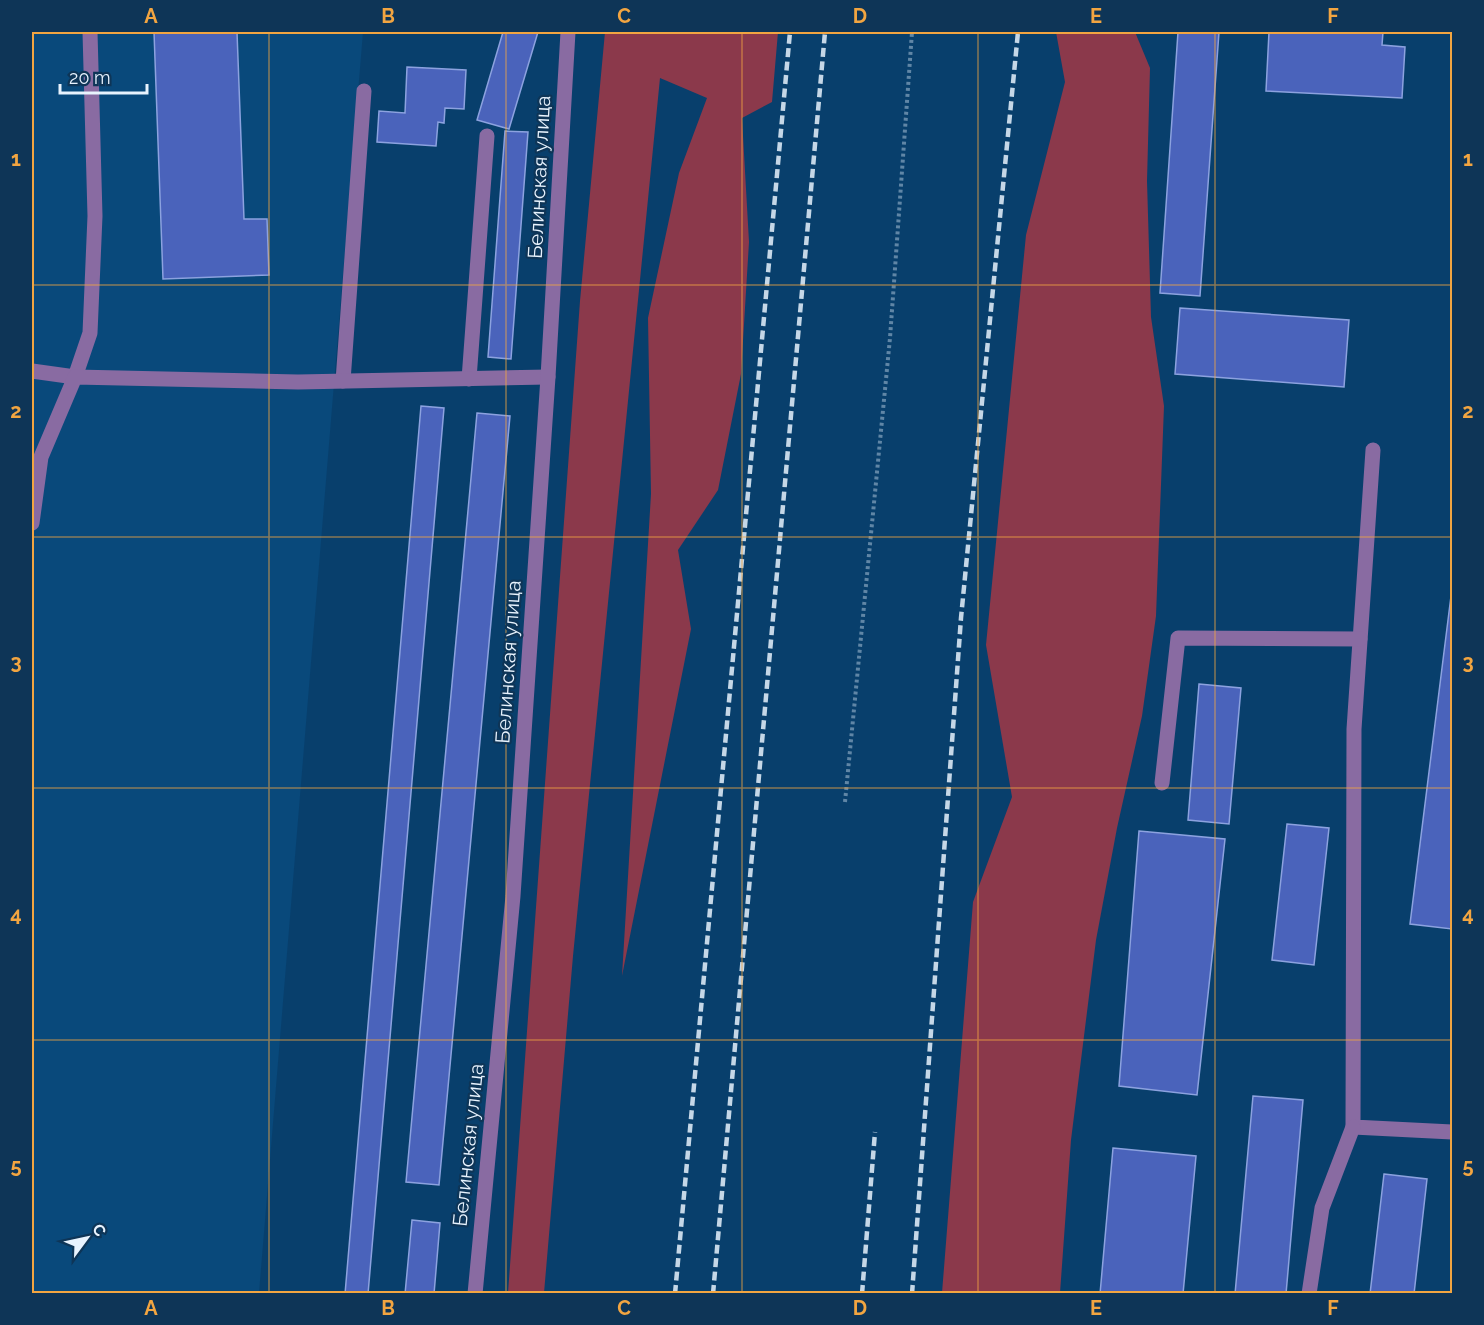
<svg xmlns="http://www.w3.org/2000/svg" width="1484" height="1325" viewBox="0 0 1484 1325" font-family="Raleway,sans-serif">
	<rect width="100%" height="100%" fill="#083f6c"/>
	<polygon fill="#09497b" points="32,32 363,32 259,1293 32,1293"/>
	<g fill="#8b394b">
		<polygon points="605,32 778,32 772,102 742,118 749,242 741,374 718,490 678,550 691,629 622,976 651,494 648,318 679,173 707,98 660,78 573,956 544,1293 508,1293 580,301"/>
		<polygon points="1056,32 1135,32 1150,68 1147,181 1151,317 1164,406 1156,616 1142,716 1117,828 1096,940 1071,1140 1060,1293 942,1293 973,902 1012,797 986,645 1026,235 1065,82"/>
	</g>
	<g fill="#4a63bb" stroke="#8ca2df" stroke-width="1.5">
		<polygon points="154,32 237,32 244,219 267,219 269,275 163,279"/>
		<polygon points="503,32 538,32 509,129 477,120"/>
		<polygon points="1178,32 1219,32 1200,296 1160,293"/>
		<polygon points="1269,32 1383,32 1382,45 1405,47 1402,98 1266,91"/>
		<polygon points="407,67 466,70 464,109 445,108 444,123 438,122 436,146 377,142 379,111 405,113"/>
		<polygon points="505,131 528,132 511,359 488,357"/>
		<polygon points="1180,308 1349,320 1344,387 1175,374"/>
		<polygon points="421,406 444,408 368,1294 345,1294"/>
		<polygon points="477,413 510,416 439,1185 406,1182"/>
		<polygon points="1452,588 1452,929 1410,924"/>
		<polygon points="1199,684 1241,688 1229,824 1188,820"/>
		<polygon points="1287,824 1329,828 1314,965 1272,960"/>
		<polygon points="1139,831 1225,839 1197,1095 1119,1086"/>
		<polygon points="1253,1096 1303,1100 1286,1294 1235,1294"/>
		<polygon points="1113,1148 1196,1156 1183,1294 1100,1294"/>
		<polygon points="1384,1174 1427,1179 1414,1294 1370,1294"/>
		<polygon points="412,1220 440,1223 434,1294 405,1294"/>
	</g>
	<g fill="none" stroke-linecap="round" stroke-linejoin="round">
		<polyline stroke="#6086a6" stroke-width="4" stroke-dasharray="3 3" stroke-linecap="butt" points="845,802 890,338 912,32"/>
		<g stroke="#896ba2" stroke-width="15">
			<polyline points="32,371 75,377 90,333 95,216 90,32"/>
			<polyline points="469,379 487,136"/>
			<polyline points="343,381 364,91"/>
			<polyline points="1373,450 1354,729 1353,1127 1452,1132"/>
			<polyline points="32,523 41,457 75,377 298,382 548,377"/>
			<polyline points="1162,783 1178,638 1360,639"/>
			<polyline points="475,1294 513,896 548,377 568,32"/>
			<polyline points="1309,1294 1322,1208 1353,1127"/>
		</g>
		<g stroke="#c5d7e7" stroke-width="4.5" stroke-dasharray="9 4.5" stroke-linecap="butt">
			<polyline points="675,1294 790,32"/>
			<polyline points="713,1294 825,32"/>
			<polyline points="862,1294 875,1132"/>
			<polyline points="912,1294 961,618 1018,32"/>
		</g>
	</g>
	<path fill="none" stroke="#f2a541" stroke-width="1.5" stroke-opacity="0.55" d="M269,32V1294M506,32V1294M742,32V1294M978,32V1294M1215,32V1294M32,285H1452M32,537H1452M32,788H1452M32,1040H1452"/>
	<g text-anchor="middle" stroke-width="4.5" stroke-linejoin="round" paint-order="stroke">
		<g font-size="20" fill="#e8f3fe" stroke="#0e3557">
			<text transform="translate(539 177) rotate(-87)" y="7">Белинская улица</text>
			<text transform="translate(508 662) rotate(-86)" y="7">Белинская улица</text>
			<text transform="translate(468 1145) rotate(-84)" y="7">Белинская улица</text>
		</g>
	</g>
	<rect width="1484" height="1325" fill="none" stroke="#0e3557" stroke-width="66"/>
	<g transform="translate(87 1238) rotate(57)" stroke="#0e3557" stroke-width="4.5" paint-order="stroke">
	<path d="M0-4.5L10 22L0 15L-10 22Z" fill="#e8f3fe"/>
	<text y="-9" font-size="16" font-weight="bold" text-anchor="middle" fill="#e8f3fe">С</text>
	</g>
	<path d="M60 84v9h87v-9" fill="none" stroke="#e8f3fe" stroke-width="3"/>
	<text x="69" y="84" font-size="18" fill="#e8f3fe" stroke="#0e3557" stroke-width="4.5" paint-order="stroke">20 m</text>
	<rect x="33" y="33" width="1418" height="1259" fill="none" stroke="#f2a541" stroke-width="2"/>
	<g font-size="20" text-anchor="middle" font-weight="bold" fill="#f2a541">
		<text x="151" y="23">A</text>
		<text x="388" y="23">B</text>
		<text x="624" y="23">C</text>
		<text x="860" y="23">D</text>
		<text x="1096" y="23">E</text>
		<text x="1333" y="23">F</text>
		<text x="16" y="166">1</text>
		<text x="1468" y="166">1</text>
		<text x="16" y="418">2</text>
		<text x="1468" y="418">2</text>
		<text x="16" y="669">3</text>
		<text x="1468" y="669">3</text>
		<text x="16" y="921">4</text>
		<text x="1468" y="921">4</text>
		<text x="16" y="1173">5</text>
		<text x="1468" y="1173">5</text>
		<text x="151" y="1315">A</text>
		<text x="388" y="1315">B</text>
		<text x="624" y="1315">C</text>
		<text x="860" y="1315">D</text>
		<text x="1096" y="1315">E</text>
		<text x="1333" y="1315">F</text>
	</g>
</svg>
